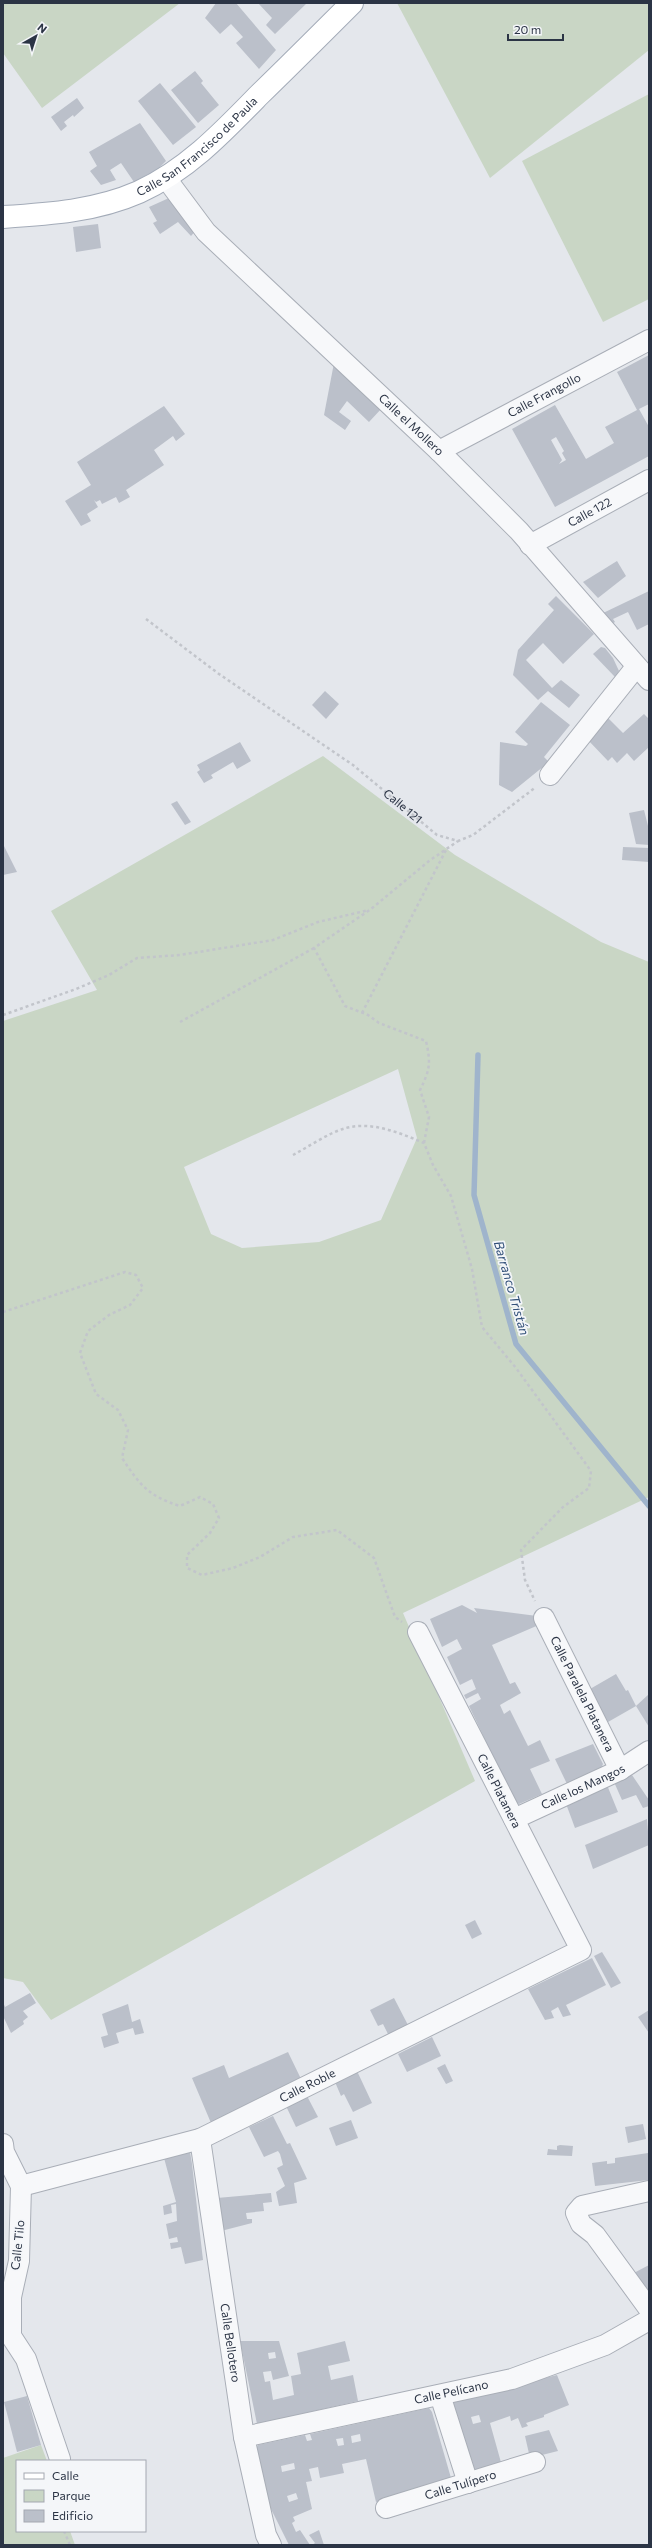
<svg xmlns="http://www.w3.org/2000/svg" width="652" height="2548" viewBox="0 0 652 2548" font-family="Commissioner,sans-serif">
	<rect width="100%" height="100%" fill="#e4e7ec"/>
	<g fill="#c9d6c5" fill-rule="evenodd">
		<polygon points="3,3 180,3 42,108 3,53"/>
		<polygon points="397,3 649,3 649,50 490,178"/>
		<polygon points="649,94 649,299 603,322 522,161"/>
		<path d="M323,756L455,855L601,942L649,962V1497L403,1613L475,1781L51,2020L23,1982L3,1978V1021L97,990L51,911ZM398,1069L417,1138L381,1220L319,1242L242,1248L211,1234L184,1167Z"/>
		<polygon points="41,2445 47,2461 17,2461 17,2531 70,2531 75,2545 3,2545 3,2458"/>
	</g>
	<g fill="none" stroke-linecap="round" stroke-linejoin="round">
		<polyline stroke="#9fb4cc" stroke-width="5.5" points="478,1055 474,1195 516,1344 649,1506"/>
	</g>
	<g fill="#bbc0ca" fill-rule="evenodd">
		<polygon points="216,3 236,3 276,50 259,69 236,43 243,37 231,24 220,34 205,18"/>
		<polygon points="258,3 307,3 275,34 266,25 272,18"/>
		<polygon points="195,71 203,81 201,83 219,105 198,123 171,90"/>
		<polygon points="160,83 196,127 173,145 138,101"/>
		<polygon points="77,98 84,108 74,117 73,115 64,122 67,126 61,131 51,117"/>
		<polygon points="140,123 166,161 158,169 134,182 121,163 110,170 116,180 101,185 90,171 97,166 89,152"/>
		<polygon points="169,198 198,228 191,236 178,222 160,234 153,223 157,221 149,207"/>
		<polygon points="98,224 101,248 76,252 73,227"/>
		<path d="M649,355V404L639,409L649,427V456L555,507L512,429L555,405L586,459L614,443L605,427L637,410L617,372ZM556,437L564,451L562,453L566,460L559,464L562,460L551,440Z"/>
		<polygon points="334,363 382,408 369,422 347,401 339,412 351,421 345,430 324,415"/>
		<polygon points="164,406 185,434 176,441 173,436 154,450 164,465 126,490 130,497 119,503 116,497 102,504 100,500 96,502 94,500 98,507 87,514 91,521 81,526 65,501 91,485 77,462"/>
		<polygon points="617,561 626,576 598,598 583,582"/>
		<polygon points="649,591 649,624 637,630 628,612 613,619 615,622 610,625 601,614"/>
		<polygon points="556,596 594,634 563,664 543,643 526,660 552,688 561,680 580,695 569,708 548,691 538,700 513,675 518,650 554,610 548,604"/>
		<polygon points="601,647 605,648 613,658 619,671 615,677 593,654"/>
		<polygon points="325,691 339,704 326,719 312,705"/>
		<polygon points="541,702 570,725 544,757 549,762 512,792 499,785 500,742 526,746 528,744 515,732"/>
		<polygon points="644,714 649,719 649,747 634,761 627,753 617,763 612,757 608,761 588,740 607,717 623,733"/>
		<polygon points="240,742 251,761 237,769 233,762 211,775 213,778 204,783 197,772 200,770 197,765"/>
		<polygon points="177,801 191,822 185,825 171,804"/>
		<polygon points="644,810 649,830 649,845 636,844 629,813"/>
		<polygon points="3,844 17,872 3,875"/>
		<polygon points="623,847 649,848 649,862 622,860"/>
		<polygon points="462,1605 477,1613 474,1608 537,1616 541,1624 492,1645 510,1684 515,1682 521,1693 500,1705 504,1714 510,1710 528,1746 540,1740 550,1761 530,1769 542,1794 519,1804 515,1802 469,1706 481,1699 478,1693 466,1699 464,1695 476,1689 472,1679 460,1685 447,1657 462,1649 457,1639 442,1647 430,1619"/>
		<polygon points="616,1674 626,1691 628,1690 636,1706 608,1722 590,1689"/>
		<polygon points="649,1694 649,1727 636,1706"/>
		<polygon points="593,1744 603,1764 600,1771 567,1784 555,1759"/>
		<polygon points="632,1775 649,1800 649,1806 643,1808 636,1795 622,1800 614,1782"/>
		<polygon points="607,1785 618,1812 575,1828 565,1801"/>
		<polygon points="647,1819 649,1845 593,1869 585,1845"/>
		<polygon points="475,1920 482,1934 472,1939 465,1925"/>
		<polygon points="602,1952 621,1983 611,1988 594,1956"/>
		<polygon points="592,1958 606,1985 566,2005 571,2015 563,2017 558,2007 551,2011 554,2018 545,2020 528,1989"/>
		<polygon points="30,1993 36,2003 23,2011 28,2017 23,2021 24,2024 11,2033 3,2016 3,2002 5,2007"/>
		<polygon points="394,1998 409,2027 389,2036 383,2024 378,2026 370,2010"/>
		<polygon points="128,2004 132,2022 140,2019 144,2033 135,2035 133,2028 116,2033 119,2043 104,2048 101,2037 108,2035 102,2014"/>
		<polygon points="649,2010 649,2033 638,2017"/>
		<polygon points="432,2037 441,2056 407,2072 398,2054"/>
		<polygon points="288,2052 302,2081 211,2123 192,2078 224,2065 229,2078"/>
		<polygon points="445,2064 453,2081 446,2084 437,2068"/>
		<polygon points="357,2071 372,2103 353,2112 344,2094 341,2096 335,2082"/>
		<polygon points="307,2096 318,2117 296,2127 286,2106"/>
		<polygon points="273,2116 287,2144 290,2143 307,2179 294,2183 297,2203 279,2206 276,2192 285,2186 277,2168 283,2165 280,2154 278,2151 264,2157 249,2127"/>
		<polygon points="351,2120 358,2138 336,2146 329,2128"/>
		<polygon points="643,2124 646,2139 628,2143 625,2127"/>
		<polygon points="560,2145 573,2146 572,2156 547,2155 548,2149 557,2150 557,2146"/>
		<polygon points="187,2150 190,2152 192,2164 203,2260 185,2264 181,2247 171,2249 170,2243 178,2242 177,2237 169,2239 166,2224 177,2221 176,2204 171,2205 172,2213 164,2215 163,2206 176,2202 164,2158"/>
		<polygon points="648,2153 649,2180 595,2186 592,2163 607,2161 607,2164 615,2163 615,2158"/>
		<polygon points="271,2193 272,2202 263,2203 264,2211 246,2213 247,2219 252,2219 252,2223 221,2231 217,2198"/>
		<polygon points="649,2265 649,2300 630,2275"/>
		<path d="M240,2341H279L289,2376L273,2380L271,2371L263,2372L265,2382L270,2381L273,2400L294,2395L291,2376L301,2374L297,2353L345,2341L350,2361L328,2366L331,2380L353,2375L358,2401L257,2424ZM275,2352L276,2358L269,2359L268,2353Z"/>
		<path d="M557,2375L569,2405L544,2415V2417L526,2423L528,2426L522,2428L518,2418L511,2421L510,2416L490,2423L502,2466L472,2473L451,2405L455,2400ZM479,2415L481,2422L473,2424L471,2417Z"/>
		<polygon points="27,2396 41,2445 17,2452 4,2402"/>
		<path d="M429,2408L432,2412L451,2478L449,2482L376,2502L366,2459L342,2464L344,2473L320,2478L318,2467L309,2469L312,2481L306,2482L312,2509L293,2517L295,2521L292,2523L296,2532L300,2530L310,2545H289L271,2509L256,2449L258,2445L305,2435L307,2441L312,2440L310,2434ZM360,2434L361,2441L352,2443L351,2436ZM343,2438L344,2445L338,2446L336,2439ZM294,2463L295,2469L282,2472L281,2466ZM296,2493L298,2499L289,2502L287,2496Z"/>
		<polygon points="549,2430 558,2451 530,2458 525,2436"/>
		<polygon points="319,2530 324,2545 312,2545 315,2543 309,2535"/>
	</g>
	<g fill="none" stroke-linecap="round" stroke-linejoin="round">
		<defs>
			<g id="minor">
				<path id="s2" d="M165,177L206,232L439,451L519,531L649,680"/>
				<path id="s3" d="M439,451L649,340"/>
				<path id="s4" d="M530,545L649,480"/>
				<polyline points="550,775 636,667"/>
				<path id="s5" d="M544,1618L620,1770"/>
				<path id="s6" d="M514,1819L620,1770L649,1751"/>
				<path id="s7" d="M200,2139L244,2437L266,2535L271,2545"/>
				<polyline points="3,2144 4,2152 21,2186 19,2261 11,2297 11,2336 26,2359 60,2459"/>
				<path id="s8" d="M21,2186L200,2139L581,1950L418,1632"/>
				<polyline points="649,2191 582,2206 576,2213 581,2224 595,2235 649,2309"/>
				<polyline points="440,2395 468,2483"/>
				<path id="s9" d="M244,2437L512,2379L605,2345L649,2320"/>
				<path id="s10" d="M386,2508L535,2462"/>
			</g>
			<g id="major">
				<path id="s11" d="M3,217C50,214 96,211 139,192C187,170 223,132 259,95C290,65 321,34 352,3"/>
			</g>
		</defs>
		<use href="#minor" stroke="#a9aeb7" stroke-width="22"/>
		<use href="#major" stroke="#a3abb8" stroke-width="24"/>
		<g stroke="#c2c5cb" stroke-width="2.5" stroke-dasharray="3 3" stroke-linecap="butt">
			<path id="s1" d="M146,619L219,674L353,765L437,835L458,841L473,835L536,787"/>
			<polyline points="362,1013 446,850"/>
			<polyline points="3,1015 76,989 109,975 137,958 180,955 273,940 318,922 369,910"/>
			<polyline points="180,1022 314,948"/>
			<path d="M424,1143L429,1117L420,1090C430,1070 431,1063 426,1041L379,1023L368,1015L345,1006L314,948L371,909L429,861L458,841"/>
			<path d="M293,1155C310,1146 328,1133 346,1128C372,1121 400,1133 424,1143L433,1165L451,1196L472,1269L482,1327L516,1368L591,1471L589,1488L563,1507L521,1550L525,1580L535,1601"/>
			<path d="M3,1312L125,1272L136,1275L143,1288L130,1305L109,1315L88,1331L80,1353L96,1394L118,1410L128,1430L122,1458C140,1485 148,1496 180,1506L200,1497L213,1504L219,1518L210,1533L187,1555V1568L202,1575L233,1568L260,1557L293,1537L337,1530L374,1558L395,1617L402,1622"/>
			<polyline points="64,2531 70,2545"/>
		</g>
		<use href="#minor" stroke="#f7f8fa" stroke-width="20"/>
		<use href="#major" stroke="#fff" stroke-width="22"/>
	</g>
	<g text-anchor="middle" stroke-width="3.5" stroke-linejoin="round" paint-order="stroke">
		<g font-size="12" fill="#2b3445" stroke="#f4f6f9">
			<text dy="4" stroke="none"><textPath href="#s11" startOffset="213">Calle San Francisco de Paula</textPath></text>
			<text dy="4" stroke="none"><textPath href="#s3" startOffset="119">Calle Frangollo</textPath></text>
			<text dy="4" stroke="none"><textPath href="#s2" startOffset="350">Calle el Mollero</textPath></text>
			<text dy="4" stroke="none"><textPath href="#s4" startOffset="68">Calle 122</textPath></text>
			<text dy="4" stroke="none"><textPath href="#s1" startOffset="318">Calle 121</textPath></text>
			<text dy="4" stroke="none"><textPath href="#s5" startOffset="85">Calle Paralela Platanera</textPath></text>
			<text dy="4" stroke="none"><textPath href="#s6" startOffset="76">Calle los Mangos</textPath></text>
			<text transform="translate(499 1791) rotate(63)" y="4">Calle Platanera</text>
			<text dy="4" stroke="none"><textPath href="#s8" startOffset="305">Calle Roble</textPath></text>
			<text transform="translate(18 2245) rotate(-84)" y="4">Calle Tilo</text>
			<text dy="4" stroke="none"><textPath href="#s7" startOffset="206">Calle Bellotero</textPath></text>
			<text dy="4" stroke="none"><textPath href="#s9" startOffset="212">Calle Pelícano</textPath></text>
			<text dy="4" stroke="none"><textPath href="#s10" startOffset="78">Calle Tulípero</textPath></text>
		</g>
		<g font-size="13" font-style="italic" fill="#34527a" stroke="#f4f6f9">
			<text transform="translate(512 1288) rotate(74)" y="5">Barranco Tristán</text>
		</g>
	</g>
	<rect width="652" height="2548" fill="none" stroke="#2b3445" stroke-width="8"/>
	<rect x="16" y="2460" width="130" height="72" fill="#f4f6f9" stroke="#a4a8b1"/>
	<rect x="24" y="2473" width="20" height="6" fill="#ffffff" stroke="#a4a8b1"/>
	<text x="52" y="2480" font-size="12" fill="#2b3445">Calle</text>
	<rect x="24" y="2490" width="20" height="12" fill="#c9d6c5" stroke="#a4a8b1"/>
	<text x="52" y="2500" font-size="12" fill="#2b3445">Parque</text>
	<rect x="24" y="2510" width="20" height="12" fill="#bbc0ca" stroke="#a4a8b1"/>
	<text x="52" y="2520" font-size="12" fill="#2b3445">Edificio</text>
	<g transform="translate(36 36) rotate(39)" stroke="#f4f6f9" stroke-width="3" paint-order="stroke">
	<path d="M0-3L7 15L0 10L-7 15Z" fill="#2b3445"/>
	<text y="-6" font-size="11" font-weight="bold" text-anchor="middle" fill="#2b3445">N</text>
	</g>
	<path d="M508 34v6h55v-6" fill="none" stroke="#2b3445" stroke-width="2"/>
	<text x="514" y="34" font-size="12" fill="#2b3445" stroke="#f4f6f9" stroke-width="3" paint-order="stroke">20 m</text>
</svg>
